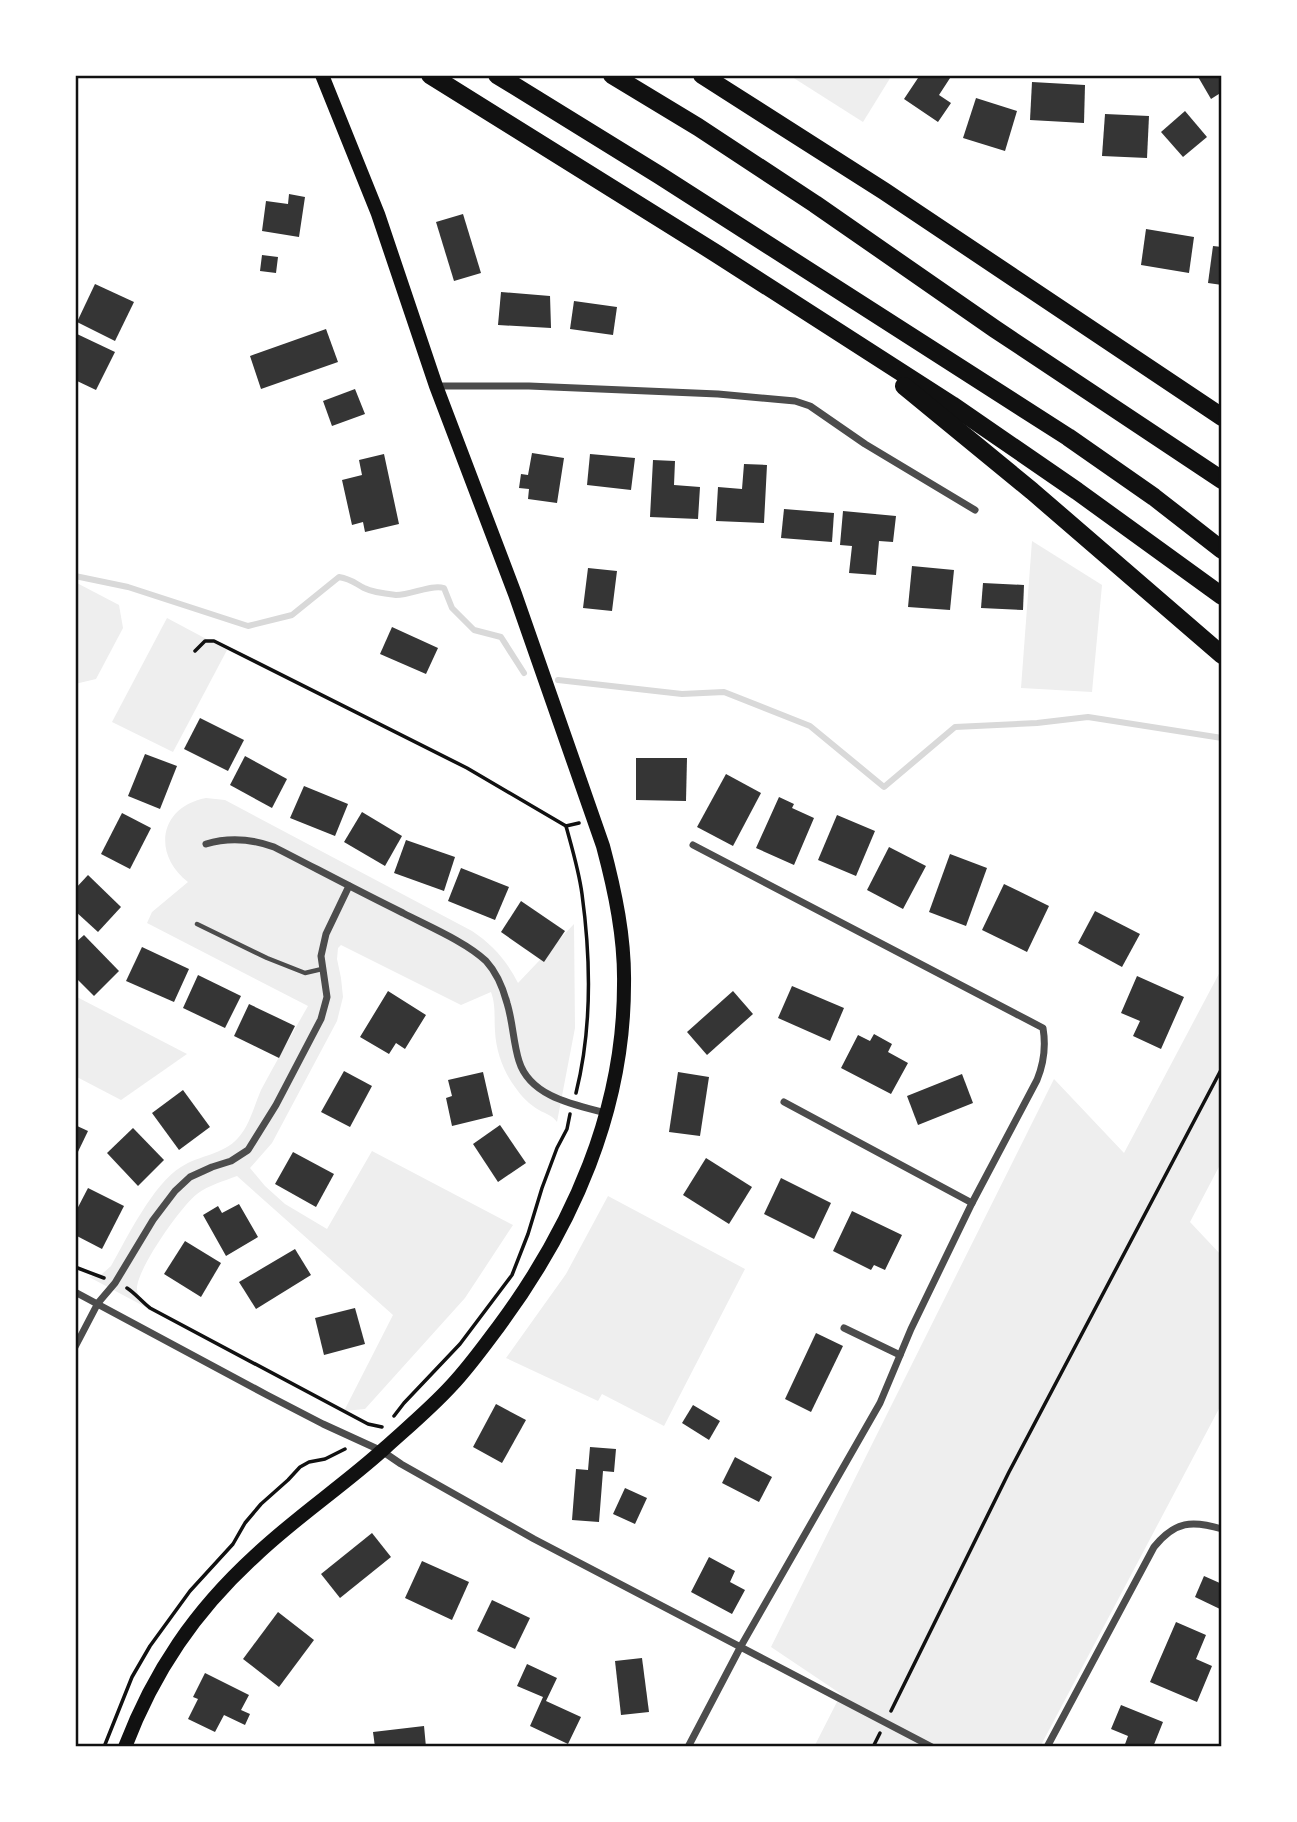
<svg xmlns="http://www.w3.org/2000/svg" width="1297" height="1822" viewBox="0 0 1297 1822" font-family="'Playfair Display',serif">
	<rect width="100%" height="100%" fill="#fff"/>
	<g fill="#eee">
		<polygon points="789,75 892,75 863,122"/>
		<polygon points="1032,541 1102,585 1092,692 1021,688"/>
		<polygon points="75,582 119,605 123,628 96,679 75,684"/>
		<polygon points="167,618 227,650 173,752 112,722"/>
		<path d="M206,798L225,800L472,931C492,944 507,961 518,983L574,924L575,1028L557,1122C552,1115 546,1114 539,1110C530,1105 521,1096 515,1087C503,1071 496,1051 495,1031C494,1017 496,1006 491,992L461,1005L341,945L338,948L337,959L341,978L343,997L337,1021L272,1143L250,1168L265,1186L285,1204L327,1229L372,1151L513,1225L465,1298L365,1409L344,1411L393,1315L237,1176C224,1181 209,1185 197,1194C182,1205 135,1271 137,1290C139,1300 146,1304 153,1311L89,1277L102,1274L111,1266C127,1238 153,1184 181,1167C199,1155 223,1155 238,1138C250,1125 254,1106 261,1090C276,1062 292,1034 308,1006L147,923L152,912L188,882C152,854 159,807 206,798Z"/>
		<polygon points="1222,968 1222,1161 1190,1222 1222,1256 1222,1403 1040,1747 814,1747 841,1694 771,1647 1054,1079 1124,1153"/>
		<polygon points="75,996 187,1054 121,1100 75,1076"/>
		<polygon points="608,1196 745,1269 664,1426 602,1394 598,1401 506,1358 566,1274"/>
	</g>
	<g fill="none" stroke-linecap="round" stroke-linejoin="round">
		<g stroke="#d9d9d9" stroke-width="6">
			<path d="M75,576L128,587L248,626L292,615L339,577C351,579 353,582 364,588C372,592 387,594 396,595C412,595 431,584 444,588L452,608L474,630L501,637L524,673"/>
			<polyline points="558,680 682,694 724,692 810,726 884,787 955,727 1037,723 1088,717 1222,738"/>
		</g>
	</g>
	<g fill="#353535">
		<polygon points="920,75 952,75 939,95 951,103 938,122 904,99"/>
		<polygon points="1197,75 1222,75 1222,92 1211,99"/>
		<polygon points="1032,82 1085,85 1084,123 1030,120"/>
		<polygon points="976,98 1017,111 1005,151 963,138"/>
		<polygon points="1185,111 1207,137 1183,157 1161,132"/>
		<polygon points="1105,114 1149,116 1147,158 1102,156"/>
		<polygon points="289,194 305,197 299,237 262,231 266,201 288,204"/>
		<polygon points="463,214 481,273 454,281 436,222"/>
		<polygon points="1146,229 1194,237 1189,273 1141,265"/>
		<polygon points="1213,246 1222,247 1222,285 1208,283"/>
		<polygon points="262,255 278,257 276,273 260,271"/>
		<polygon points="95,284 134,302 115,341 77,322"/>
		<polygon points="501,292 550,296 551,328 498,325"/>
		<polygon points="574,301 617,307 613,335 570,329"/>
		<polygon points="326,329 338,362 261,389 250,356"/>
		<polygon points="77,334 115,352 96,390 75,380 75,337"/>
		<polygon points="355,389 365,414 332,426 323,401"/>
		<polygon points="532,453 564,458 557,503 528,499 529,489 519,488 521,474 528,475"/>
		<polygon points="384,454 399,524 365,532 363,522 352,525 342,480 362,475 359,460"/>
		<polygon points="590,454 635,458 631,490 587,485"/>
		<polygon points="653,460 675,461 674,485 700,487 698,519 650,517"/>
		<polygon points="744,464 767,465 764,523 716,521 718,487 742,489"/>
		<polygon points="784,509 834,513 832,542 781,538"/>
		<polygon points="843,511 896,516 893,542 879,541 876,575 849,573 852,546 840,545"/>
		<polygon points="912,566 954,570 950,610 908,607"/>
		<polygon points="588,568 617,571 612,611 583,608"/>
		<polygon points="983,583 1024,585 1023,610 981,608"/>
		<polygon points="392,627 438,648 426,674 380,654"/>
		<polygon points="200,718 244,740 228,771 184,749"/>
		<polygon points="145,754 177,766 160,809 128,796"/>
		<polygon points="245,756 287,779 272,808 230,785"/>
		<polygon points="636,758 687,758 686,801 636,800"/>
		<polygon points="726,774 761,793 733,846 697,827"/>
		<polygon points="304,786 348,804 335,836 290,818"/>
		<polygon points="779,797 794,804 792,808 814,818 794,865 756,848"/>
		<polygon points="362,812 402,836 385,866 344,842"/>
		<polygon points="122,813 151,828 130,869 101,854"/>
		<polygon points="837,815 875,831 856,876 818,860"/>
		<polygon points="406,840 455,857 444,891 394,873"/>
		<polygon points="889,847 926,866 903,909 867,890"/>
		<polygon points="950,854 987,868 966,926 929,912"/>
		<polygon points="461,868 509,887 495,920 448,901"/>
		<polygon points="88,875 121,907 98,932 75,911 75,889"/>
		<polygon points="1004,884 1049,906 1027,952 982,930"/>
		<polygon points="521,901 565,931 544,962 501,932"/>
		<polygon points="1095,911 1140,934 1122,967 1078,943"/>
		<polygon points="84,935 119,971 94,996 75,977 75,943"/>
		<polygon points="142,947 189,969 174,1002 126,981"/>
		<polygon points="198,975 241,996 225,1028 183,1008"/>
		<polygon points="1137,976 1184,997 1161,1049 1133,1036 1140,1021 1121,1013"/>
		<polygon points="792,986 844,1008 830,1041 778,1018"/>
		<polygon points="388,991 426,1015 405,1049 396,1043 389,1054 360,1037"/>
		<polygon points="733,991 753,1014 707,1055 687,1032"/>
		<polygon points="249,1004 295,1026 279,1058 234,1036"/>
		<polygon points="874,1034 892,1044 888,1052 908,1063 891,1094 841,1068 858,1035 870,1041"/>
		<polygon points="344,1071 372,1086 350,1127 321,1112"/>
		<polygon points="483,1072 493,1116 452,1126 446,1098 452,1096 448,1080"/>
		<polygon points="678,1072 709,1077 700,1136 669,1132"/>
		<polygon points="962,1074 973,1103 918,1125 907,1096"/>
		<polygon points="183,1090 210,1127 179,1150 152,1113"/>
		<polygon points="75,1125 88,1131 75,1158"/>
		<polygon points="500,1125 526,1163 498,1182 473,1144"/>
		<polygon points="133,1128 164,1160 138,1186 107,1153"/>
		<polygon points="293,1152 334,1174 316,1207 275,1184"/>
		<polygon points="706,1158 752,1187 729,1224 683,1195"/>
		<polygon points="781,1178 831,1203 814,1239 764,1214"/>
		<polygon points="88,1188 124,1206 102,1249 75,1235 75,1213"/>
		<polygon points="239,1204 258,1237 226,1256 203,1215 218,1206 222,1213"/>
		<polygon points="852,1211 902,1235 885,1270 874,1265 871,1270 833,1251"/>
		<polygon points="185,1241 221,1263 201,1297 164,1274"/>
		<polygon points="295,1249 311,1275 256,1309 239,1282"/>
		<polygon points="355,1308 365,1344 324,1355 315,1318"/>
		<polygon points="816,1333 843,1346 811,1412 785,1399"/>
		<polygon points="496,1404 526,1420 502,1463 473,1447"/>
		<polygon points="693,1405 720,1421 709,1440 682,1423"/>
		<polygon points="590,1447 616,1449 614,1472 603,1471 599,1522 572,1520 576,1469 588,1470"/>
		<polygon points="735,1457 772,1477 759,1502 722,1483"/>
		<polygon points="625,1488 647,1498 635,1524 613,1514"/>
		<polygon points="372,1533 391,1557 340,1598 321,1574"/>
		<polygon points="709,1557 735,1571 730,1582 745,1590 732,1614 691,1592"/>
		<polygon points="422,1561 469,1582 452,1620 405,1598"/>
		<polygon points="1204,1576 1222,1584 1222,1610 1195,1597"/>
		<polygon points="492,1600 530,1618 515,1649 477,1631"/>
		<polygon points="278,1612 314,1640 279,1687 243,1659"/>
		<polygon points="1176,1622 1206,1635 1196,1659 1212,1666 1197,1702 1150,1682"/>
		<polygon points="642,1658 649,1712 621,1715 615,1661"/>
		<polygon points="527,1664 557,1678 546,1701 581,1717 568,1744 530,1726 543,1697 517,1686"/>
		<polygon points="205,1673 249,1695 241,1710 250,1714 245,1725 224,1715 215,1732 188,1719 198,1699 193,1697"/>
		<polygon points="1121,1705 1163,1722 1153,1747 1124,1747 1128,1736 1111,1729"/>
		<polygon points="424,1726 426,1747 375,1747 373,1732"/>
	</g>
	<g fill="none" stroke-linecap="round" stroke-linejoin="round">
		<g stroke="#111" stroke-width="3.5">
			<polyline points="195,651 205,641 214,641 467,768 566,826 579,823"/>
			<path d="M566,826C572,848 579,871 582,894C591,960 592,1029 576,1093"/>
			<polyline points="75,1267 104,1278"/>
			<path d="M127,1288C135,1293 142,1302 150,1308L368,1424L382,1427"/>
			<polyline points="394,1416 404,1403 460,1344 512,1275 528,1234 542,1188 557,1148 567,1129 570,1114"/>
			<polyline points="891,1711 1009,1472 1222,1068"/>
			<polyline points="104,1747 132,1677 150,1646 190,1591 233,1544 245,1523 261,1504 288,1480 300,1467 309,1462 325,1459 345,1449"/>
			<polyline points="873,1747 880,1733"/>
		</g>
		<polyline stroke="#4c4c4c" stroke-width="4.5" points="197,924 267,958 305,973 322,969"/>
		<g stroke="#4c4c4c" stroke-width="7">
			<polyline points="436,386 529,386 718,394 795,401 810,406 865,444 975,510"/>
			<path d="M206,844C229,837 252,839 274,847C317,869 360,892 403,913C428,926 466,942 486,961C497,973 503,988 507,1003C513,1022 513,1042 519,1061C530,1097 575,1105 606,1113"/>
			<polyline points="784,1102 972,1203"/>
			<polyline points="75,1292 267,1395 323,1424 382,1451 401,1464 534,1539 932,1747"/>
			<polyline points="844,1328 900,1355"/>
			<polyline points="75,1347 98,1303 115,1283 153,1220 175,1191 190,1177 212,1167 231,1161 248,1150 276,1105 321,1019 327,997 321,956 326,934 349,886"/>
			<path d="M688,1747L741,1646L880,1403L911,1329L972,1203L1037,1080C1044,1063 1046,1046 1043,1028L693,845"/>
			<path d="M1047,1747L1154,1547C1175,1521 1192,1520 1222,1529"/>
		</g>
		<path stroke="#111" stroke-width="14" d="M125,1747C154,1671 195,1611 255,1556C296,1517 343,1486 385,1448C407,1428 431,1408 452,1385C469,1367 484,1346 499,1326C573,1226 624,1110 624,985C625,938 615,891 603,846L515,594L436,386L378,214L322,75"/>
		<g stroke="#111" stroke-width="18">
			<polyline points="430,75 717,254 952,405 1077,491 1222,596"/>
			<polyline points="497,75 659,175 1068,437 1154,497 1222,550"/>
			<polyline points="612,75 698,127 815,204 995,329 1222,480"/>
			<polyline points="702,75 884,191 1222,417"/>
			<polyline points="904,386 1032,491 1222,655"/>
		</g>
	</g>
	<rect width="1297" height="1822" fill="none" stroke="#ffffff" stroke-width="154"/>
	<rect x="77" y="77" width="1143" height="1668" fill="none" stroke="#111" stroke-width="2.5"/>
</svg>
